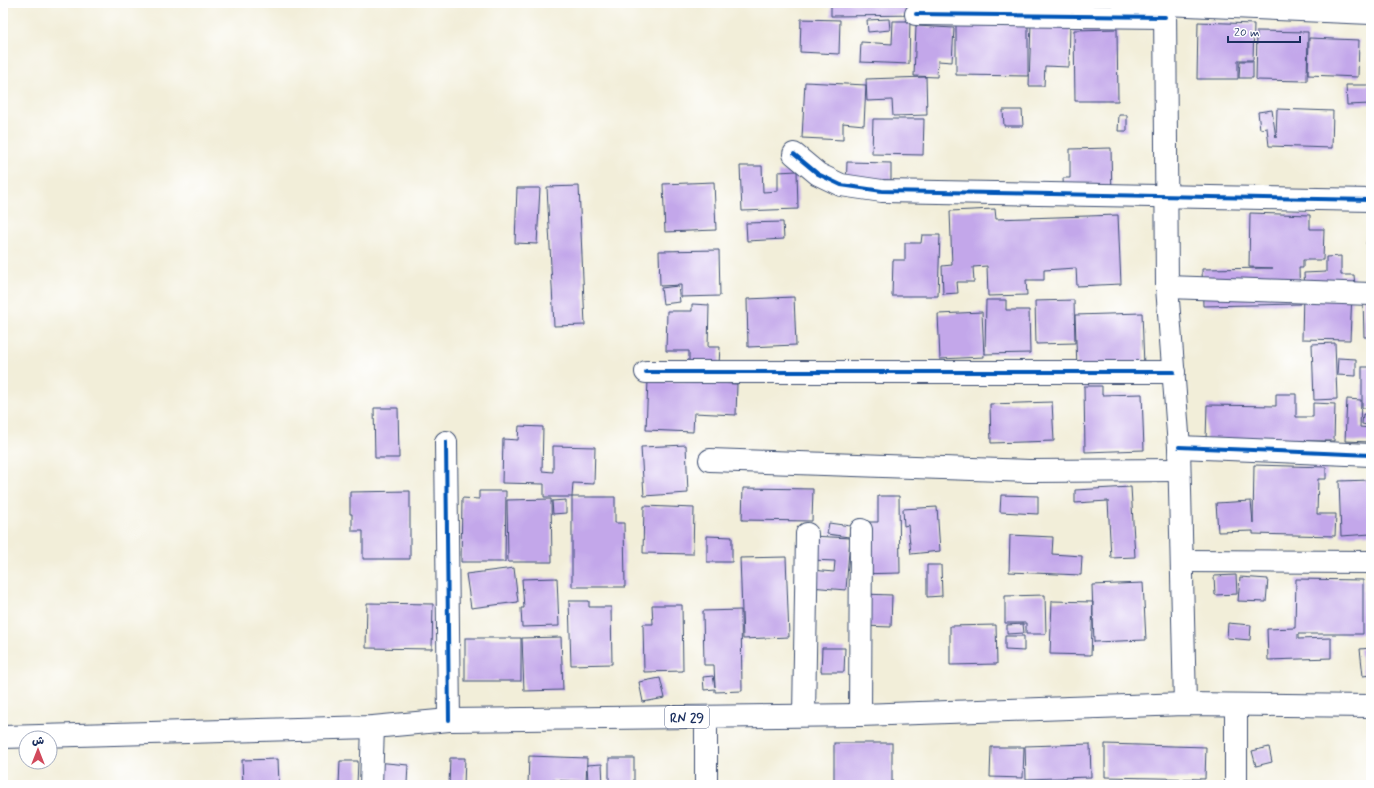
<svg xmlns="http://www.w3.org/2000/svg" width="1374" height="788" viewBox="0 0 1374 788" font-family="Mynerve,'Playpen Sans Arabic',sans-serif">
	<rect width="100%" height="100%" fill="#fff"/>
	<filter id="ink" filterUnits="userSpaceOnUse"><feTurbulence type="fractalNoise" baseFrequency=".025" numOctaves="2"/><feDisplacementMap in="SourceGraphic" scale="8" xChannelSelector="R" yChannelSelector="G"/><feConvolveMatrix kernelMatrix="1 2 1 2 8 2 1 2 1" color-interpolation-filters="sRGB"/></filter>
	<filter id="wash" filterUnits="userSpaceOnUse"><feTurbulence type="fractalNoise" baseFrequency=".012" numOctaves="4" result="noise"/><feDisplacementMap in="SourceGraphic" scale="16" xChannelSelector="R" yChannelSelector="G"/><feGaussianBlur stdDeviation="0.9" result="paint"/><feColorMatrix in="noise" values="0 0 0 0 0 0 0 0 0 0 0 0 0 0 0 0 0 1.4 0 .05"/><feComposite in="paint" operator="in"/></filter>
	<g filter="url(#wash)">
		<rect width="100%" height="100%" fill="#f2eed9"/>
		<g id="blocks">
			<g fill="#c3a7ea">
				<polygon points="831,3 926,3 926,15 831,16"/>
				<polygon points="929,3 985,3 985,24 1028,24 1028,76 956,75 956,24 929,25"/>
				<polygon points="1040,3 1070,3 1070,12 1040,13"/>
				<polygon points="801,19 840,20 839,54 800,52"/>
				<polygon points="889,19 890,30 868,32 867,20"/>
				<polygon points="893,21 910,21 909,64 860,62 861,42 892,44"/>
				<polygon points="1031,22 1070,24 1069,67 1045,66 1044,86 1029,86"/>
				<polygon points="1198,22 1254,24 1253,60 1238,60 1238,79 1197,79"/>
				<polygon points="916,26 954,28 952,62 938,61 937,77 914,76"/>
				<polygon points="1117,29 1118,101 1075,101 1074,30"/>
				<polygon points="1257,31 1308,32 1307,81 1256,80"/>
				<polygon points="1309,38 1359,40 1358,77 1308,75"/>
				<polygon points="1240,61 1253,61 1253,78 1239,78"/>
				<polygon points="926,77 927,115 893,116 892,100 867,101 866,79"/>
				<polygon points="805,82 866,85 864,125 843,123 843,140 802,138"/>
				<polygon points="1346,85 1371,85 1371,104 1347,105"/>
				<polygon points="1277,109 1333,111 1332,148 1269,146 1267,128 1260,129 1258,112 1272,110 1276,138"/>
				<polygon points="1003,110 1022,110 1023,126 1004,126"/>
				<polygon points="1119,115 1127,115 1127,131 1118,131"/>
				<polygon points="873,119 924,119 923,155 872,154"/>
				<polygon points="1111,148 1112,200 1064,201 1063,178 1070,178 1070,149"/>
				<polygon points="847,162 891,163 891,194 846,191"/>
				<polygon points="740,166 762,166 763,192 778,191 778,172 797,171 798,209 742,211"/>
				<polygon points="714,182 716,230 665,232 663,184"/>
				<polygon points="579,186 585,325 554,326 547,187"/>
				<polygon points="517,188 540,188 537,244 515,243"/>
				<polygon points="995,209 996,219 1118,215 1121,284 1077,286 1076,268 1044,270 1044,280 1026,280 1027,295 988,296 987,266 973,267 974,282 957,282 958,293 943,294 942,266 952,265 950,211"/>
				<polygon points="1250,213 1310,215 1310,229 1324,229 1323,260 1303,260 1303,268 1299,268 1300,304 1203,306 1202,269 1273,268 1249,267"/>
				<polygon points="1370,220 1371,220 1371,245 1366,244"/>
				<polygon points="783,222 784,239 747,241 746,223"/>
				<polygon points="922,235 940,235 938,296 892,296 893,260 905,260 905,243 921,243"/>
				<polygon points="719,250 720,296 681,297 681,285 660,286 659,251"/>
				<polygon points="1341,256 1341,275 1354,275 1355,287 1305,289 1304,273 1326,272 1326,257"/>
				<polygon points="678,286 680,302 663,304 661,288"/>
				<polygon points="1303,291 1352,292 1350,340 1302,339"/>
				<polygon points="794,297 796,345 748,347 747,299"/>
				<polygon points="1363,298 1371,298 1371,337 1364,337"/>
				<polygon points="986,300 1006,300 1006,310 1029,310 1030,353 985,354"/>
				<polygon points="1074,300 1075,343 1036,344 1035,301"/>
				<polygon points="692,304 709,305 708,347 720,347 719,364 689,363 689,351 666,351 667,311 692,311"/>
				<polygon points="982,312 984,357 940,359 938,314"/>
				<polygon points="1142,313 1144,366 1077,368 1075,315"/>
				<polygon points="1335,343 1337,399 1314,400 1312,344"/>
				<polygon points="1338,358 1356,359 1356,376 1337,375"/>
				<rect x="1362" y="367" width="9" height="41"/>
				<polygon points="648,380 737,384 736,415 694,413 693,432 646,430"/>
				<polygon points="1084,386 1102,386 1102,395 1142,394 1144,450 1085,452"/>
				<polygon points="1276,394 1296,394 1296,417 1313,417 1313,403 1335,404 1334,441 1206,440 1207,405 1276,406"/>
				<polygon points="1347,399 1361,400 1360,427 1371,428 1371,442 1345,441"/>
				<polygon points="1052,402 1054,441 991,443 990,404"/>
				<polygon points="374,408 398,408 399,458 375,458"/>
				<polygon points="1363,414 1371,415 1371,426 1362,424"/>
				<polygon points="519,426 543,427 542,471 553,472 553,446 595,447 594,484 573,483 572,497 615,497 615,523 624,523 625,587 572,587 572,497 544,497 544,484 502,483 503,439 518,440"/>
				<polygon points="686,445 688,493 644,496 641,447"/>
				<polygon points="1254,465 1326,467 1326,479 1318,479 1317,514 1336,514 1335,536 1253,534 1253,531 1218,532 1216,503 1251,501 1253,523"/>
				<polygon points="1371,480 1371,534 1341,536 1339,481"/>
				<polygon points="1131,487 1135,557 1111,558 1108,501 1075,503 1075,490"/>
				<polygon points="743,488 813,489 812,521 742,520"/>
				<polygon points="410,491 410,559 363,559 363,531 352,531 352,514 350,514 350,492"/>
				<polygon points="479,491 506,491 505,562 461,562 462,498 479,499"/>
				<polygon points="1001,495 1038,496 1038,514 1000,512"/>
				<polygon points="878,496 899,496 900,573 855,574 855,522 878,522"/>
				<polygon points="551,499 552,562 508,562 507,500"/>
				<polygon points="566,500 566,513 553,514 552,501"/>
				<polygon points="644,506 694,508 693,554 643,553"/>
				<polygon points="937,507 940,551 911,554 908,525 904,526 903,509"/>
				<polygon points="829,523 850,526 849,537 827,534"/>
				<polygon points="1010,535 1053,537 1052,554 1082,556 1081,575 1009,572"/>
				<polygon points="707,536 732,537 732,562 707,562"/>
				<polygon points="812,536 850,538 846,590 810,587 811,570 834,572 835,561 811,560"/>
				<polygon points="786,557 789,637 743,639 740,558"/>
				<polygon points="927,565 941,565 942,596 927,597"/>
				<polygon points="514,568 518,602 471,608 466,574"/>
				<polygon points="1236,575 1237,594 1215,595 1214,576"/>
				<polygon points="1240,577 1268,579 1266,602 1238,601"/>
				<polygon points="557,578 559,626 522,627 521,608 524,608 522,579"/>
				<polygon points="1296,579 1363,580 1363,634 1298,634 1298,639 1331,638 1331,658 1268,660 1267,629 1295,628"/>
				<polygon points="1143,583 1146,640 1094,642 1092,585"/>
				<polygon points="862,594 892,595 891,627 862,626"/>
				<polygon points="1045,595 1046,634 1026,634 1026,623 1005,623 1005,596"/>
				<polygon points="569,601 589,601 589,607 611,607 612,664 571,665"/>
				<polygon points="1052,601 1093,602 1091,655 1050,654"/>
				<polygon points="367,603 433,604 432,649 366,648"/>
				<polygon points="652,605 682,605 683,671 644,672 643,624 653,624"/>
				<polygon points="741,610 742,691 715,692 715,689 704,690 703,677 713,676 715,687 714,665 704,665 703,611"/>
				<polygon points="1228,623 1251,625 1250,640 1227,638"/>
				<polygon points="1023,624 1024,633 1007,634 1007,625"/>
				<polygon points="996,625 997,664 950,665 950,626"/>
				<polygon points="1005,636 1024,636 1024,651 1005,650"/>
				<polygon points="561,637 563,690 524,691 522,638"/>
				<rect x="465" y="638" width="56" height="43"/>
				<polygon points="822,648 845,648 844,672 821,672"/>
				<polygon points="1371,648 1371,675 1363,676 1360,649"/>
				<polygon points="660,678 665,698 643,702 639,682"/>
				<rect x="834" y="743" width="58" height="42"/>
				<polygon points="1090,744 1091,777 1026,779 1025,746"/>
				<polygon points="1105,744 1206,747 1205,779 1105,777"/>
				<polygon points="991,747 1024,747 1023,778 990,777"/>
				<polygon points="1269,747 1272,762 1256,766 1252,751"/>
				<polygon points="529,756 587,758 586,782 552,780 552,783 588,782 587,765 602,764 603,785 528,785"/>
				<polygon points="450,758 465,758 464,785 449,785"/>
				<rect x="609" y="758" width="25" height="27"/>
				<polygon points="278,759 279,785 243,785 242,760"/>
				<polygon points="340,761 358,761 357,785 339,785"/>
				<polygon points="376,762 408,765 407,783 374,780"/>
				<polygon points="1089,782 1089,785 1039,785 1038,783"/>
			</g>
		</g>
	</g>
	<g filter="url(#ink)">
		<use href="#blocks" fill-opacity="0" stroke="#3b4c70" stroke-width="1"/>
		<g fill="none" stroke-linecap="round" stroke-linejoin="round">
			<defs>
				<g id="minor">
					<polyline points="1165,4 1371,13"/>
					<polyline points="916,14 1165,17"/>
					<polyline points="794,154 818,174 841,185 882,191 1371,200"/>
					<polyline points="1167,287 1371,294"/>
					<polyline points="646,372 1174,372"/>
					<polyline points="446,442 449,720"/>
					<polyline points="1179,447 1371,455"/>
					<polyline points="710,460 1029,471 1179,470"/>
					<polyline points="1182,561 1371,562"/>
					<polyline points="1236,705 1236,785"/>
					<polyline points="804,715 807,534"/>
					<polyline points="860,715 861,530"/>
					<polyline points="706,717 706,785"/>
					<polyline points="371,785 373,727"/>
				</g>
				<g id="major">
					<polyline points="1165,3 1167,287 1179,447 1185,704"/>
					<polyline points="3,737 373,727 449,720 860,715 1185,704 1371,706"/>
				</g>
			</defs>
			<use href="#minor" stroke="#3b4c70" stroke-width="24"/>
			<use href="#major" stroke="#3b4c70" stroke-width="24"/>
			<use href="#minor" stroke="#fff" stroke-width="22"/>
			<use href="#major" stroke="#fff" stroke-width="22"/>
			<defs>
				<g id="cycleway">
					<polyline points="916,14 1165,17"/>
					<polyline points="794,154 818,174 841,185 882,191 1371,200"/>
					<polyline points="646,372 1174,372"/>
					<polyline points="446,442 449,720"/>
					<polyline points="1179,447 1371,455"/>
				</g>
			</defs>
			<use href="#cycleway" stroke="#fff" stroke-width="6"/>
			<use href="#cycleway" stroke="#0057b8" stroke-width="4"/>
		</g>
	</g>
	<g text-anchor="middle" stroke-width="4" stroke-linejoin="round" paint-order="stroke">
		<rect fill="#fff" stroke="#5f6d8e" stroke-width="1" x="665" y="706" width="44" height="22" rx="3"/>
		<g font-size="13" font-weight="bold" fill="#1b2f5e">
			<text x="687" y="722">RN 29</text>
		</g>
	</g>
	<rect width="1374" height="788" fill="none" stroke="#fff" stroke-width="16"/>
	<g transform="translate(38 750)"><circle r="19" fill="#ffffff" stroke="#a4acbf"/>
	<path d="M0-3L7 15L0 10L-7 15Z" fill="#d1495b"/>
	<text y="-6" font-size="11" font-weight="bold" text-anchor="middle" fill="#1b2f5e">ش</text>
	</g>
	<path d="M1228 36v6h72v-6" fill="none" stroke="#1b2f5e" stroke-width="2"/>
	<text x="1234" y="36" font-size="12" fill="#1b2f5e" stroke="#ffffff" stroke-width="3" paint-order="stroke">20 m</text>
</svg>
